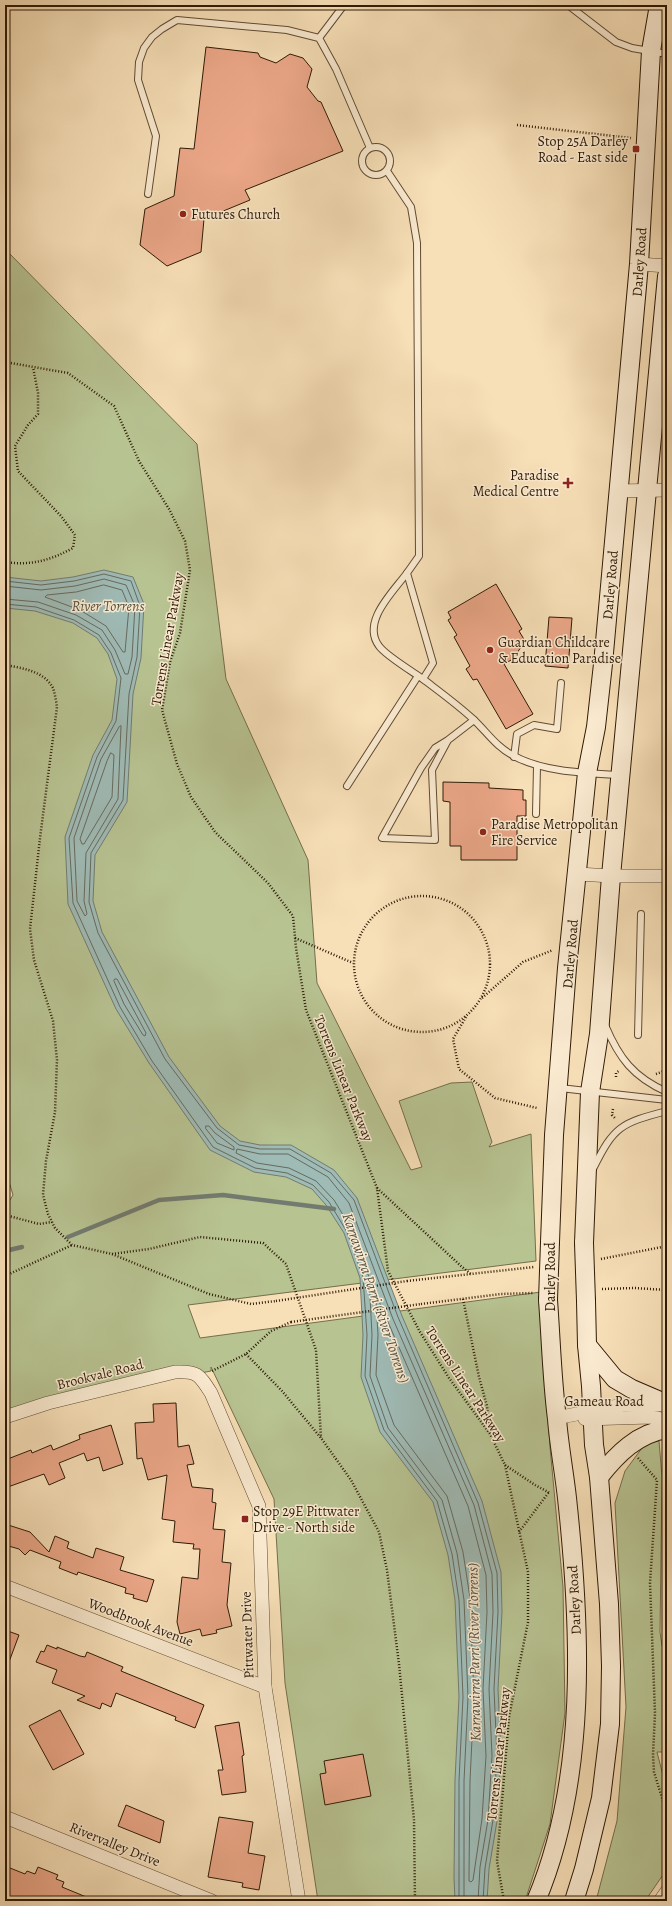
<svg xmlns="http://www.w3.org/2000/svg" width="672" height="1906" viewBox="0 0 672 1906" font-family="Alegreya,serif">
	<rect width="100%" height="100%" fill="#f7dfb7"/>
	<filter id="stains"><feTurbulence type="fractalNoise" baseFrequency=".005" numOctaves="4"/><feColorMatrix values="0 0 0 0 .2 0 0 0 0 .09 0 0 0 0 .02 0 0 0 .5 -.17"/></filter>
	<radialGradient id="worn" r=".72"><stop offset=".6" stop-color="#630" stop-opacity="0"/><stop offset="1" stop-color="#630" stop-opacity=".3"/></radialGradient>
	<g fill="#b8c392" stroke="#736e4c">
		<polygon points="5,249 197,444 226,679 308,860 317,983 411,1170 422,1167 399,1101 451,1083 472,1082 492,1142 489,1147 531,1134 536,1261 188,1305 200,1338 541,1292 550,1447 563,1587 565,1713 550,1824 525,1901 318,1901 285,1683 274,1499 211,1367 211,1371 48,1403 5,1423 5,1208 13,1195 5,1168"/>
		<polygon points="659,1441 662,1477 660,1632 662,1646 667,1647 667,1752 657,1752 667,1791 667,1869 645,1901 596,1901 617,1821 626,1707 615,1503 625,1471 642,1448 650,1442"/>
	</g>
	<polygon fill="#9fbbb6" stroke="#727b70" points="104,570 133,577 144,604 141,658 133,694 127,802 95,855 93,901 102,932 169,1057 220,1126 240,1141 260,1145 291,1145 334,1170 357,1198 402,1316 482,1501 501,1572 502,1612 498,1689 501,1756 497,1821 489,1869 487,1901 455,1901 454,1877 455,1780 459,1697 455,1600 448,1555 433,1502 380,1432 361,1377 363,1335 360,1278 344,1233 326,1205 312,1189 286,1177 254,1172 210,1150 149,1063 116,1009 68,904 65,837 93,755 112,720 117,679 108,654 97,638 73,623 35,611 5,608 5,601 7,601 5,599 5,577 41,581 73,577"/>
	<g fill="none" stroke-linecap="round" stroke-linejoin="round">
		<g stroke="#666a5e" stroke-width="1">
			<polyline points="5,581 41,585 74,581 104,574 131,581 140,606 137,657 129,694 123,800 91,853 89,902 98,933 165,1059 217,1128 239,1145 260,1149 290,1149 331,1173 354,1200 398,1317 478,1503 497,1573 498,1612 494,1689 497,1756 493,1820 485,1868 483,1901"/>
			<polygon points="104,585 122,590 129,607 125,652 123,652 106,626 80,610 45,597 47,595 76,592"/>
			<polyline points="5,586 41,590 75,586 104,579 126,585 135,606 132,657 128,674 125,674 115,650 102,630 76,615 38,602 5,599"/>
			<polyline points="5,604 36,607 74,620 99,635 111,653 121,678 116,721 97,757 69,838 73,903 120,1007 152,1061 213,1147 255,1168 287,1173 313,1185 329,1202 347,1232 363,1277 367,1335 365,1376 384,1430 437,1501 452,1554 459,1600 463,1697 459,1781 459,1901"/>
			<polygon points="121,726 118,799 86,853 84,901 87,914 85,916 77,901 74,838 101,759 119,727"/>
			<polygon points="111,753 114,755 112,797 84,844 82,844 80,839 107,761"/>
			<polygon points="115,979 117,979 146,1033 145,1036 143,1035 124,1004 114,981"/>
			<polygon points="206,1126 209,1126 215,1133 234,1147 234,1150 217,1143 206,1129"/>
			<polygon points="378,1299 468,1506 486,1575 487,1612 483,1689 486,1756 482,1819 473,1880 471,1882 469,1881 469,1876 470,1781 474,1697 470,1598 463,1552 447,1496 394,1425 376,1375 378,1335 376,1301"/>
			<polyline points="464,1901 464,1781 468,1697 464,1600 457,1553 442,1500 388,1428 370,1376 372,1335 369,1277 351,1228 334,1200 316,1181 289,1168 257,1163 236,1153 237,1149 260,1154 288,1154 328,1177 349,1203 393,1319 474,1505 492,1574 493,1612 489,1689 492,1756 488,1820 480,1867 478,1901"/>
		</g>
		<g stroke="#727b70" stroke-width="4.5">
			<polyline points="68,1237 159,1200 223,1195 334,1209"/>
			<polyline points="5,1251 22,1247"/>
		</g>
	</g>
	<g fill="#eba788" stroke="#2e1a06">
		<polygon points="206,47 258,53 260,57 276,63 290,54 303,58 312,69 307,87 318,101 321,102 343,151 245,190 250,200 204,219 201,252 167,266 140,245 145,209 174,196 180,148 194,149"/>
		<polygon points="496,584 522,629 519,631 525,641 513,659 504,664 533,714 506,729 477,679 473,680 466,669 470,666 454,637 457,635 448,620 451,618 448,612"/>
		<polygon points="549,617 572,618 568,668 545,666"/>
		<polygon points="443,782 489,783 489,788 523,790 523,800 526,800 526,816 517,816 517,860 461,860 461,846 450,846 450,802 443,801"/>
		<polygon points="176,1403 178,1447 189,1445 194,1464 187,1465 192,1487 213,1489 212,1502 216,1503 213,1529 225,1530 222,1562 231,1563 227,1605 232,1626 216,1630 217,1633 202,1636 200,1629 180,1634 177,1622 182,1577 198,1579 200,1549 193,1549 194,1544 173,1542 175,1521 162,1519 167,1475 148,1480 142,1458 137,1459 135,1423 154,1422 153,1404"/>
		<polygon points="111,1425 123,1464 103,1471 99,1457 87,1461 84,1453 59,1463 65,1478 49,1485 44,1474 5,1488 5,1460 31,1450 32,1453 51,1445 53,1450 80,1439 79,1435"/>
		<polygon points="5,1524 30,1532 49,1552 55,1536 69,1542 67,1548 93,1558 96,1548 124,1557 120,1570 154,1580 147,1602 133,1598 134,1595 125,1593 126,1588 78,1572 77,1575 59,1568 61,1562 30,1550 25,1555 19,1549 5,1545"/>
		<polygon points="5,1630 19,1635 6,1670 5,1669"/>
		<polygon points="47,1645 57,1649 57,1647 80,1656 85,1657 87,1652 123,1667 121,1671 204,1705 195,1728 175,1720 176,1717 116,1693 111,1707 102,1703 100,1709 77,1700 85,1696 52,1683 57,1670 36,1662 41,1651 44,1652"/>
		<polygon points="60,1710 84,1754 53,1770 29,1726"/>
		<polygon points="239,1722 244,1755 242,1756 246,1792 222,1795 218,1770 223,1770 215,1726"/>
		<polygon points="363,1754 371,1796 325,1805 320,1774 326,1773 324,1761"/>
		<polygon points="126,1805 164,1821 160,1843 118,1826"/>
		<polygon points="219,1817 253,1822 248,1853 265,1856 259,1890 242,1887 243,1883 208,1877"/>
		<polygon points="5,1866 25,1874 27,1871 35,1874 38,1867 58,1875 56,1879 64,1882 62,1887 96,1901 5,1901"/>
	</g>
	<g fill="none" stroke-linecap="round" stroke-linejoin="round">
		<defs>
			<g id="service">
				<polyline points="568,5 616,42 632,48 667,54"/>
				<polyline points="319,38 344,5"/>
				<circle cx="376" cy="161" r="14"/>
				<path d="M387,171L411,207L417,243L419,556L407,573L433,663L423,679C440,692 458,705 473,719C487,732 496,747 514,756C543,772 586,773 618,775"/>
				<polyline points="148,194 156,136 138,80 139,62 144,48 152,37 162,29 177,20 287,30 319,38 336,69 370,148"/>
				<path d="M407,573C393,592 361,622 379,646C385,655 413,672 423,679"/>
				<polyline points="448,740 435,748 421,768 382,838 435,840 432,770 448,740 474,720"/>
				<polyline points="514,757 517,734 534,725 557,729 561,683"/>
				<polyline points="347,786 418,676"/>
				<polyline points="536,814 537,766"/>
				<path d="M605,1025C619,1058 633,1077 667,1092"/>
				<polyline points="638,1035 641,914"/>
				<polyline points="560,1088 667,1100"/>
				<path d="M593,1169C614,1126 621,1123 667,1111"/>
			</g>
			<g id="minor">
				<polyline points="639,264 667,266"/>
				<polyline points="619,491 667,490"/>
				<polyline points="578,874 611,876 667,876"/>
				<path d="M5,1417L48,1403L175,1372C197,1371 199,1374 211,1393L259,1506L265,1687L299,1901"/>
				<polyline points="556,1418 623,1405 661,1405"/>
				<polyline points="585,1419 650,1417 667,1420"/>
				<polyline points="5,1586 265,1687"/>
				<polyline points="5,1817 212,1901"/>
				<polyline points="660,1901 667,1891"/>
			</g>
			<g id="secondary">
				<polyline points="550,1242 554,1135 567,968 587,773 596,727 603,664 639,264 651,51 659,5"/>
				<polyline points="584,1243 590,1092 599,1034 611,876 667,276"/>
				<polyline points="587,1345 615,1379 632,1389 667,1404"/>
				<path d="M599,1477C617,1454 638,1433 667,1429"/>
				<path d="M536,1901C588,1778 581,1628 567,1498C564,1471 559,1445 557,1419C552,1380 551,1340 548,1300"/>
				<polyline points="574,1901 584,1869 601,1798 610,1724 611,1666 609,1604 599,1477 594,1445 591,1386 587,1345 586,1301"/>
			</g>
		</defs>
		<use href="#service" stroke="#604b32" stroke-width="8"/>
		<use href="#minor" stroke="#604b32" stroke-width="14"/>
		<use href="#secondary" stroke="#2e1a06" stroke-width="20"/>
		<g stroke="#2e1a06" stroke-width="2.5" stroke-dasharray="1 2" stroke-linecap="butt">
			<polyline points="517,125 631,138"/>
			<polyline points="5,362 68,373 114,406 139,461 169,509 185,541 190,570 180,633 170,662 162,710 177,764 191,797 215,832 268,883 293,916 296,948 306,1010 377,1188 388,1271 420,1332 449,1378 490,1434 505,1465 528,1572 528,1622 509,1717 497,1861 504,1901"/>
			<path d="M5,562C31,566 51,560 73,548L75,535L61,516L18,471L15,446L28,425L38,414V393L33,367"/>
			<path d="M5,665C22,668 44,671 53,688C55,694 56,701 57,707L40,838L30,929L34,960L53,1021L57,1060L55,1112L46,1161L43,1195L48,1214L55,1228L72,1245L112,1254L209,1294L251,1304L276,1301"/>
			<circle cx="422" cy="964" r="68"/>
			<polyline points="295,938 353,963"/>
			<polyline points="482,998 523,962 553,950"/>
			<polyline points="466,1017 453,1039 459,1069 495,1098 537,1108"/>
			<polyline points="656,1074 667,1070"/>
			<polyline points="616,1077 616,1073 620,1070"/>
			<polyline points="613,1109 612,1115 616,1119"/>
			<polyline points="377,1188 461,1266 472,1275"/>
			<polyline points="5,1215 39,1224 52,1222"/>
			<polyline points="112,1254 149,1249 200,1237 263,1243 286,1264 316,1350 321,1438"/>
			<polyline points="601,1259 667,1246"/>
			<polyline points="5,1276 72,1245"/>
			<polyline points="407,1281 534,1267"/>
			<polyline points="602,1289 634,1288 667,1290"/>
			<polyline points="463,1299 479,1377 487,1406 490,1433"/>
			<polyline points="421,1304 501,1294 533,1293"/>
			<polyline points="246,1354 282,1391 321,1438 351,1480 379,1532 387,1570 399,1664 414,1820 415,1901"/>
			<polyline points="212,1371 246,1354 271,1331 291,1322"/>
			<polyline points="638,1458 657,1480 650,1583 655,1713 653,1755 654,1772 667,1814"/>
			<polyline points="505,1465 535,1485 550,1493"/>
			<polyline points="519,1532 549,1492"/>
		</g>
		<use href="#service" stroke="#faead0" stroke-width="6"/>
		<use href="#minor" stroke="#faead0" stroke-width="13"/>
		<use href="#secondary" stroke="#faead0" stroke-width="18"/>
		<defs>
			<g id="secondary-bridge">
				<polyline points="584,1243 586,1301"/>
				<polyline points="548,1300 550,1242"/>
			</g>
		</defs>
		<use href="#secondary-bridge" stroke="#2e1a06" stroke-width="20" stroke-linecap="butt"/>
		<g stroke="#2e1a06" stroke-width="2.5" stroke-dasharray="1 2" stroke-linecap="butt">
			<polyline points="276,1301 407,1281"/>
			<polyline points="291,1322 421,1304"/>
		</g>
		<use href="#secondary-bridge" stroke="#faead0" stroke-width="18"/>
	</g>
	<g fill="#8f2418" stroke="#faead0" stroke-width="1.5">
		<rect x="632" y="145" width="8" height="8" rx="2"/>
		<circle cx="183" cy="214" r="4"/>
		<path d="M566 477h4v4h4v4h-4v4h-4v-4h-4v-4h4z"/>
		<circle cx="490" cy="650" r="4"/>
		<circle cx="483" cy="832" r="4"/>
		<rect x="241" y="1515" width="8" height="8" rx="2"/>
	</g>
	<g text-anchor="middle" stroke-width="3" stroke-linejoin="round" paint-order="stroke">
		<g font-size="14" fill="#2e1a06" stroke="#faead0" text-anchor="start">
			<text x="628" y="146" text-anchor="end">Stop 25A Darley<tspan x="628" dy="16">Road - East side</tspan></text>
			<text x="191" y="219">Futures Church</text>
			<text x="559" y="480" text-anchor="end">Paradise<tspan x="559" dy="16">Medical Centre</tspan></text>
			<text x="498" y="647">Guardian Childcare<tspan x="498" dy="16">&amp; Education Paradise</tspan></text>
			<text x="491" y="829">Paradise Metropolitan<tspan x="491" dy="16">Fire Service</tspan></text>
			<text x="253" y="1516">Stop 29E Pittwater<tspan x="253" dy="16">Drive - North side</tspan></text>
		</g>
		<g font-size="14" fill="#2e1a06" stroke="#faead0">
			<text transform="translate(639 262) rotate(-86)" y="5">Darley Road</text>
			<text transform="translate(610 585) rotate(-85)" y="5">Darley Road</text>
			<text transform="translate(167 639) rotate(-80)" y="5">Torrens Linear Parkway</text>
			<text transform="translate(570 954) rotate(-85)" y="5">Darley Road</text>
			<text transform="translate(344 1078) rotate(68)" y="5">Torrens Linear Parkway</text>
			<text transform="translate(550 1277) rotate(-90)" y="5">Darley Road</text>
			<text transform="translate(100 1374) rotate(-14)" y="5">Brookvale Road</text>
			<text transform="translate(466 1384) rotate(57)" y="5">Torrens Linear Parkway</text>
			<text x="604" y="1406">Gameau Road</text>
			<text transform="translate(574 1600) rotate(-93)" y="5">Darley Road</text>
			<text transform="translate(141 1622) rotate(21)" y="5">Woodbrook Avenue</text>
			<text transform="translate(247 1635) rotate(-92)" y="5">Pittwater Drive</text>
			<text transform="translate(498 1754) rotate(-84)" y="5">Torrens Linear Parkway</text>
			<text transform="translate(115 1844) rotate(22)" y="5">Rivervalley Drive</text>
		</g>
		<g font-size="15" font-style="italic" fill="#565244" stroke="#faead0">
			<text x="108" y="611">River Torrens</text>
			<text transform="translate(376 1298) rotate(71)" y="5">Karrawirra Parri (River Torrens)</text>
			<text transform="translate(474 1652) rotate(-91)" y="5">Karrawirra Parri (River Torrens)</text>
		</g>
	</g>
	<rect width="672" height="1906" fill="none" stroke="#f7dfb7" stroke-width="20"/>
	<rect x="6" y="6" width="660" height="1894" fill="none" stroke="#2e1a06" stroke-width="2"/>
	<rect x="10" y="10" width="652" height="1886" fill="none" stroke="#2e1a06"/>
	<rect width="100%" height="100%" filter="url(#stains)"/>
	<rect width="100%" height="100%" fill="url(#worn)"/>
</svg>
